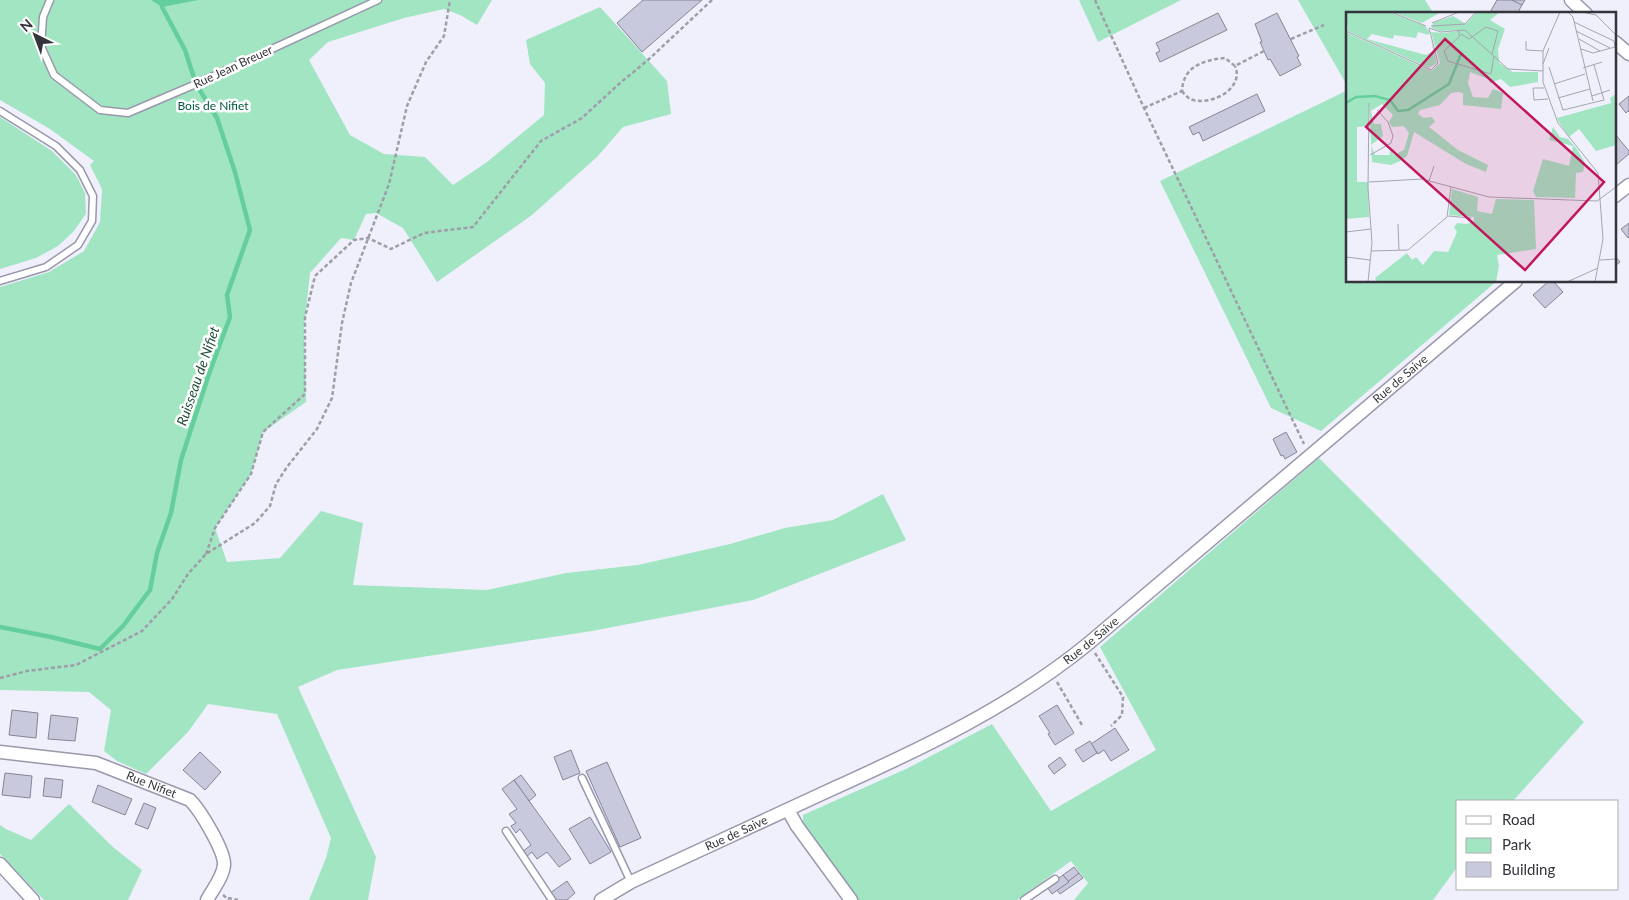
<svg xmlns="http://www.w3.org/2000/svg" width="1629" height="900" viewBox="0 0 1629 900" font-family="Lato,sans-serif">
	<rect width="100%" height="100%" fill="#f0f0fd"/>
	<g fill="#a2e5c2">
		<polygon points="0,0 492,0 477,25 460,15 444,9 404,18 328,42 309,60 350,135 384,154 425,157 453,185 487,162 544,115 545,83 530,64 526,40 600,7 667,81 671,114 623,127 597,157 532,215 437,282 403,228 376,213 366,214 354,240 341,238 310,273 304,328 306,402 263,432 251,474 215,528 227,562 280,558 321,511 363,523 353,585 487,590 566,573 638,565 730,544 785,528 833,520 883,494 906,540 753,600 592,631 337,670 298,687 376,857 368,900 309,900 326,858 331,838 277,714 208,704 188,732 146,774 117,761 104,751 111,710 89,692 0,690 0,287 49,272 84,251 100,222 102,189 90,165 94,161 50,129 0,100"/>
		<polygon points="1079,0 1181,0 1098,42"/>
		<polygon points="1298,0 1425,0 1434,14 1348,14 1348,87"/>
		<polygon points="1348,90 1348,281 1497,281 1321,431 1271,408 1160,181"/>
		<polygon points="0,117 52,151 76,175 85,193 86,214 73,232 58,246 36,258 0,269"/>
		<polygon points="1319,458 1584,722 1513,801 1458,801 1458,866 1433,900 1074,900 1088,883 1071,861 1017,900 859,900 803,823 803,815 908,768 992,724 1051,811 1156,750 1100,647"/>
		<polygon points="69,804 114,848 142,870 128,900 44,900 0,854 0,825 6,829 31,840"/>
	</g>
	<polygon fill="#64cf9c" points="151,0 198,0 162,7"/>
	<g fill="none" stroke-linecap="round" stroke-linejoin="round">
		<polyline stroke="#64cf9c" stroke-width="4.5" points="0,627 51,637 100,649 123,626 150,590 157,553 171,513 181,460 209,374 230,317 227,295 250,230 235,172 217,118 196,84 185,50 162,7"/>
	</g>
	<g fill="#c9c9dd" stroke="#858598">
		<polygon points="643,0 702,0 642,52 617,23"/>
		<polygon points="1497,0 1513,0 1522,5 1517,14 1489,14"/>
		<polygon points="1512,0 1525,0 1522,5"/>
		<polygon points="1218,13 1227,30 1160,62 1156,53 1160,51 1156,43"/>
		<polygon points="1277,13 1299,56 1297,57 1301,65 1280,76 1270,59 1268,60 1260,42 1262,42 1255,24"/>
		<polygon points="1257,94 1265,111 1203,141 1199,132 1193,135 1189,127"/>
		<polygon points="1629,96 1629,112 1628,111 1626,113 1619,104"/>
		<polygon points="1615,134 1629,151 1629,154 1617,164 1615,161"/>
		<polygon points="1629,223 1629,237 1628,238 1621,229"/>
		<polygon points="1615,256 1620,262 1615,266"/>
		<polygon points="1549,281 1553,281 1563,292 1545,308 1533,295"/>
		<polygon points="1286,432 1297,452 1285,459 1283,455 1281,456 1273,439"/>
		<polygon points="1057,705 1074,733 1055,745 1048,734 1050,733 1039,716"/>
		<polygon points="12,710 38,713 36,738 9,735"/>
		<polygon points="51,715 78,718 75,741 48,739"/>
		<polygon points="1115,728 1129,750 1111,761 1104,750 1098,754 1091,744"/>
		<polygon points="1090,741 1097,753 1083,762 1075,750"/>
		<polygon points="571,750 580,773 563,780 554,757"/>
		<polygon points="200,752 221,772 205,790 183,770"/>
		<polygon points="1060,757 1066,765 1054,774 1048,766"/>
		<polygon points="607,762 641,838 620,847 586,771"/>
		<polygon points="5,773 32,776 30,798 2,795"/>
		<polygon points="521,775 536,795 529,801 514,780"/>
		<polygon points="45,778 63,780 61,798 43,796"/>
		<polygon points="514,780 571,859 559,867 547,852 537,859 532,852 526,857 522,852 531,845 520,829 516,833 511,826 516,823 509,814 517,809 502,789"/>
		<polygon points="98,785 132,799 125,815 92,802"/>
		<polygon points="144,803 156,808 148,829 135,824"/>
		<polygon points="590,817 611,852 590,864 569,829"/>
		<polygon points="1074,867 1079,873 1069,882 1063,875"/>
		<polygon points="1079,873 1083,878 1060,894 1057,890"/>
		<polygon points="1063,875 1069,882 1052,894 1047,887"/>
		<polygon points="567,881 575,893 567,900 556,900 550,893"/>
	</g>
	<g fill="none" stroke-linecap="round" stroke-linejoin="round">
		<defs>
			<g id="lane">
				<polyline points="50,0 43,17 41,46 54,75 100,110 128,113 196,84 378,0"/>
				<polyline points="0,111 56,146 80,170 93,196 92,221 78,245 46,267 0,281"/>
				<polyline points="582,778 631,882"/>
				<polyline points="506,831 552,900"/>
				<polyline points="1024,900 1055,879"/>
			</g>
			<g id="street">
				<polyline points="1571,0 1586,14"/>
				<polyline points="1615,42 1629,54"/>
				<polyline points="1615,196 1629,185"/>
				<path id="s1" d="M0,752L96,763L190,800C200,810 225,851 224,865C223,877 213,889 207,900"/>
				<polyline points="788,810 797,826 851,900"/>
				<polyline points="0,864 33,900"/>
				<path id="s2" d="M601,900L631,882C697,851 764,821 830,790C921,749 1011,707 1089,643L1516,281"/>
			</g>
		</defs>
		<use href="#lane" stroke="#9998ac" stroke-width="9"/>
		<use href="#street" stroke="#9998ac" stroke-width="15"/>
		<g stroke="#9e9ea9" stroke-width="2.5" stroke-dasharray="4 2.5" stroke-linecap="butt">
			<polyline points="1095,0 1144,108 1304,444"/>
			<polyline points="1291,39 1324,25"/>
			<path d="M1182,91C1184,94 1187,97 1190,99C1210,107 1245,89 1235,66"/>
			<path d="M1144,108L1182,91C1183,66 1204,60 1225,58L1235,66L1264,51"/>
			<polyline points="206,554 215,528 251,474 263,432 305,394 305,317 315,276 354,240 368,238 391,249 424,233 473,227 541,141 582,118 620,83 648,60 712,0"/>
			<polyline points="1095,653 1123,697 1122,715 1111,726"/>
			<polyline points="0,678 27,671 76,665 142,631 172,599 188,574 206,554 255,523 270,506 276,484 287,467 317,429 332,398 342,323 351,283 389,184 407,106 426,62 444,36 450,0"/>
			<polyline points="1057,682 1082,725"/>
			<polyline points="223,895 229,900"/>
			<polyline points="228,898 238,900"/>
		</g>
		<use href="#lane" stroke="#fff" stroke-width="6"/>
		<use href="#street" stroke="#fff" stroke-width="12"/>
	</g>
	<g text-anchor="middle" stroke-width="5" stroke-linejoin="round" paint-order="stroke">
		<g font-size="12" fill="#34343c" stroke="#fff">
			<text transform="translate(233 67) rotate(-25)" y="4">Rue Jean Breuer</text>
			<text dy="4" stroke="none"><textPath href="#s2" startOffset="961">Rue de Saive</textPath></text>
			<text dy="4" stroke="none"><textPath href="#s2" startOffset="556">Rue de Saive</textPath></text>
			<text dy="4" stroke="none"><textPath href="#s1" startOffset="156">Rue Nifiet</textPath></text>
			<text dy="4" stroke="none"><textPath href="#s2" startOffset="151">Rue de Saive</textPath></text>
		</g>
		<g font-size="12" fill="#005a3a" stroke="#fff">
			<text x="213" y="110">Bois de Nifiet</text>
		</g>
		<g font-size="14" font-style="italic" fill="#234f3a" stroke="#fff">
			<text transform="translate(198 376) rotate(-71)" y="5">Ruisseau de Nifiet</text>
		</g>
	</g>
	<g transform="translate(1346 12)">
		<rect width="270" height="270" fill="#f0f0fd"/>
		<path d="M0,0H43L79,14L84,20L82,23L72,20L70,26L48,23L47,27L26,22L21,27L80,43L87,39L85,26L91,51L83,56L15,25L2,19ZM47,0H95L76,11ZM131,0H154L144,8L159,17L152,37L153,51L167,60H192V70L164,75L155,67L144,71L142,67L124,60L122,71L127,85L142,86L147,77L157,81L155,97L117,93V81L112,80L105,81L94,93L74,98L72,102L78,106L86,105L89,110L83,115L112,138L142,153L140,160L120,152L68,120L61,144L54,149L45,153L26,150L23,89L22,114L11,115V170H22L23,205L0,207V20L85,59L94,51L85,20L98,21L119,18L94,19L86,16L87,11L107,4L120,12ZM36,92L47,103L43,110L46,115L58,114L63,121L58,138L48,143L44,137V143H29L25,133L37,124L35,112H28L25,99ZM270,82V133L250,139L233,117L223,125L213,110L211,106L265,91L264,86ZM207,115L214,125L222,127L231,137L239,151L237,160L230,161L229,186L190,185L187,179L197,147L223,154L227,134L203,128ZM106,177L132,185L131,199L146,202L150,187L188,188L190,237L151,243L153,254L150,270H31L29,266L61,241L66,248L70,245L77,253L88,239L102,240L111,220L108,215L111,211L121,212L128,209V205L103,203Z" fill="#a2e5c2" fill-rule="evenodd"/>
		<path fill="none" stroke="#64cf9c" stroke-width="2.5" d="M0,91L10,85L29,84L44,88L52,99L62,98L103,72L115,42"/>
		<path fill="none" stroke="#a5a5b0" stroke-width="1" d="M45,0L80,14M214,0L197,39V70L212,111L252,161L257,227L249,270M222,0L227,5L247,89M236,0L250,3L270,23M228,10L268,29L269,35L247,41L235,37M86,11L113,0M85,14L119,12L130,0M83,16L95,20L119,18L162,57L197,59M112,18L114,24L98,39L102,49L145,62L148,44M0,19L85,58L92,51L83,16M230,19L264,36M115,22L123,27L140,15L152,19L146,42M233,27L254,39M180,29V38L197,39M197,52L203,36M203,55L217,98L258,88L248,53M237,56L256,50M208,72L239,62M198,76H187L188,88L202,87M246,84L264,78M212,86L244,77M24,143L45,131L47,124L42,110L31,98M83,169L88,154M23,170L76,167L143,185L251,189L270,175M102,204L125,206M52,212L53,238M0,220L25,217M25,239L62,238L101,205L105,175M0,245L24,248M254,248L270,247M22,270L26,231L22,176L23,91M221,270L252,256"/>
		<path fill="#c2185b" fill-opacity="0.15" stroke="#c2185b" stroke-width="2.5" d="M99,27L258,170L179,258L20,115Z"/>
		<rect width="270" height="270" fill="none" stroke="#34343c" stroke-width="2.5"/>
	</g>
	<rect x="1456" y="800" width="162" height="90" fill="#ffffff" stroke="#aeaeb1"/>
	<rect x="1466" y="816" width="25" height="8" fill="#ffffff" stroke="#aeaeb1"/>
	<text x="1502" y="825" font-size="15" fill="#34343c">Road</text>
	<rect x="1466" y="838" width="25" height="15" fill="#a2e5c2" stroke="#aeaeb1"/>
	<text x="1502" y="850" font-size="15" fill="#34343c">Park</text>
	<rect x="1466" y="862" width="25" height="15" fill="#c9c9dd" stroke="#aeaeb1"/>
	<text x="1502" y="875" font-size="15" fill="#34343c">Building</text>
	<g transform="translate(35 35) rotate(318)" stroke="#ffffff" stroke-width="4" paint-order="stroke">
	<path d="M0-4L9 19L0 12L-9 19Z" fill="#34343c"/>
	<text y="-8" font-size="14" font-weight="bold" text-anchor="middle" fill="#34343c">N</text>
	</g>
</svg>
